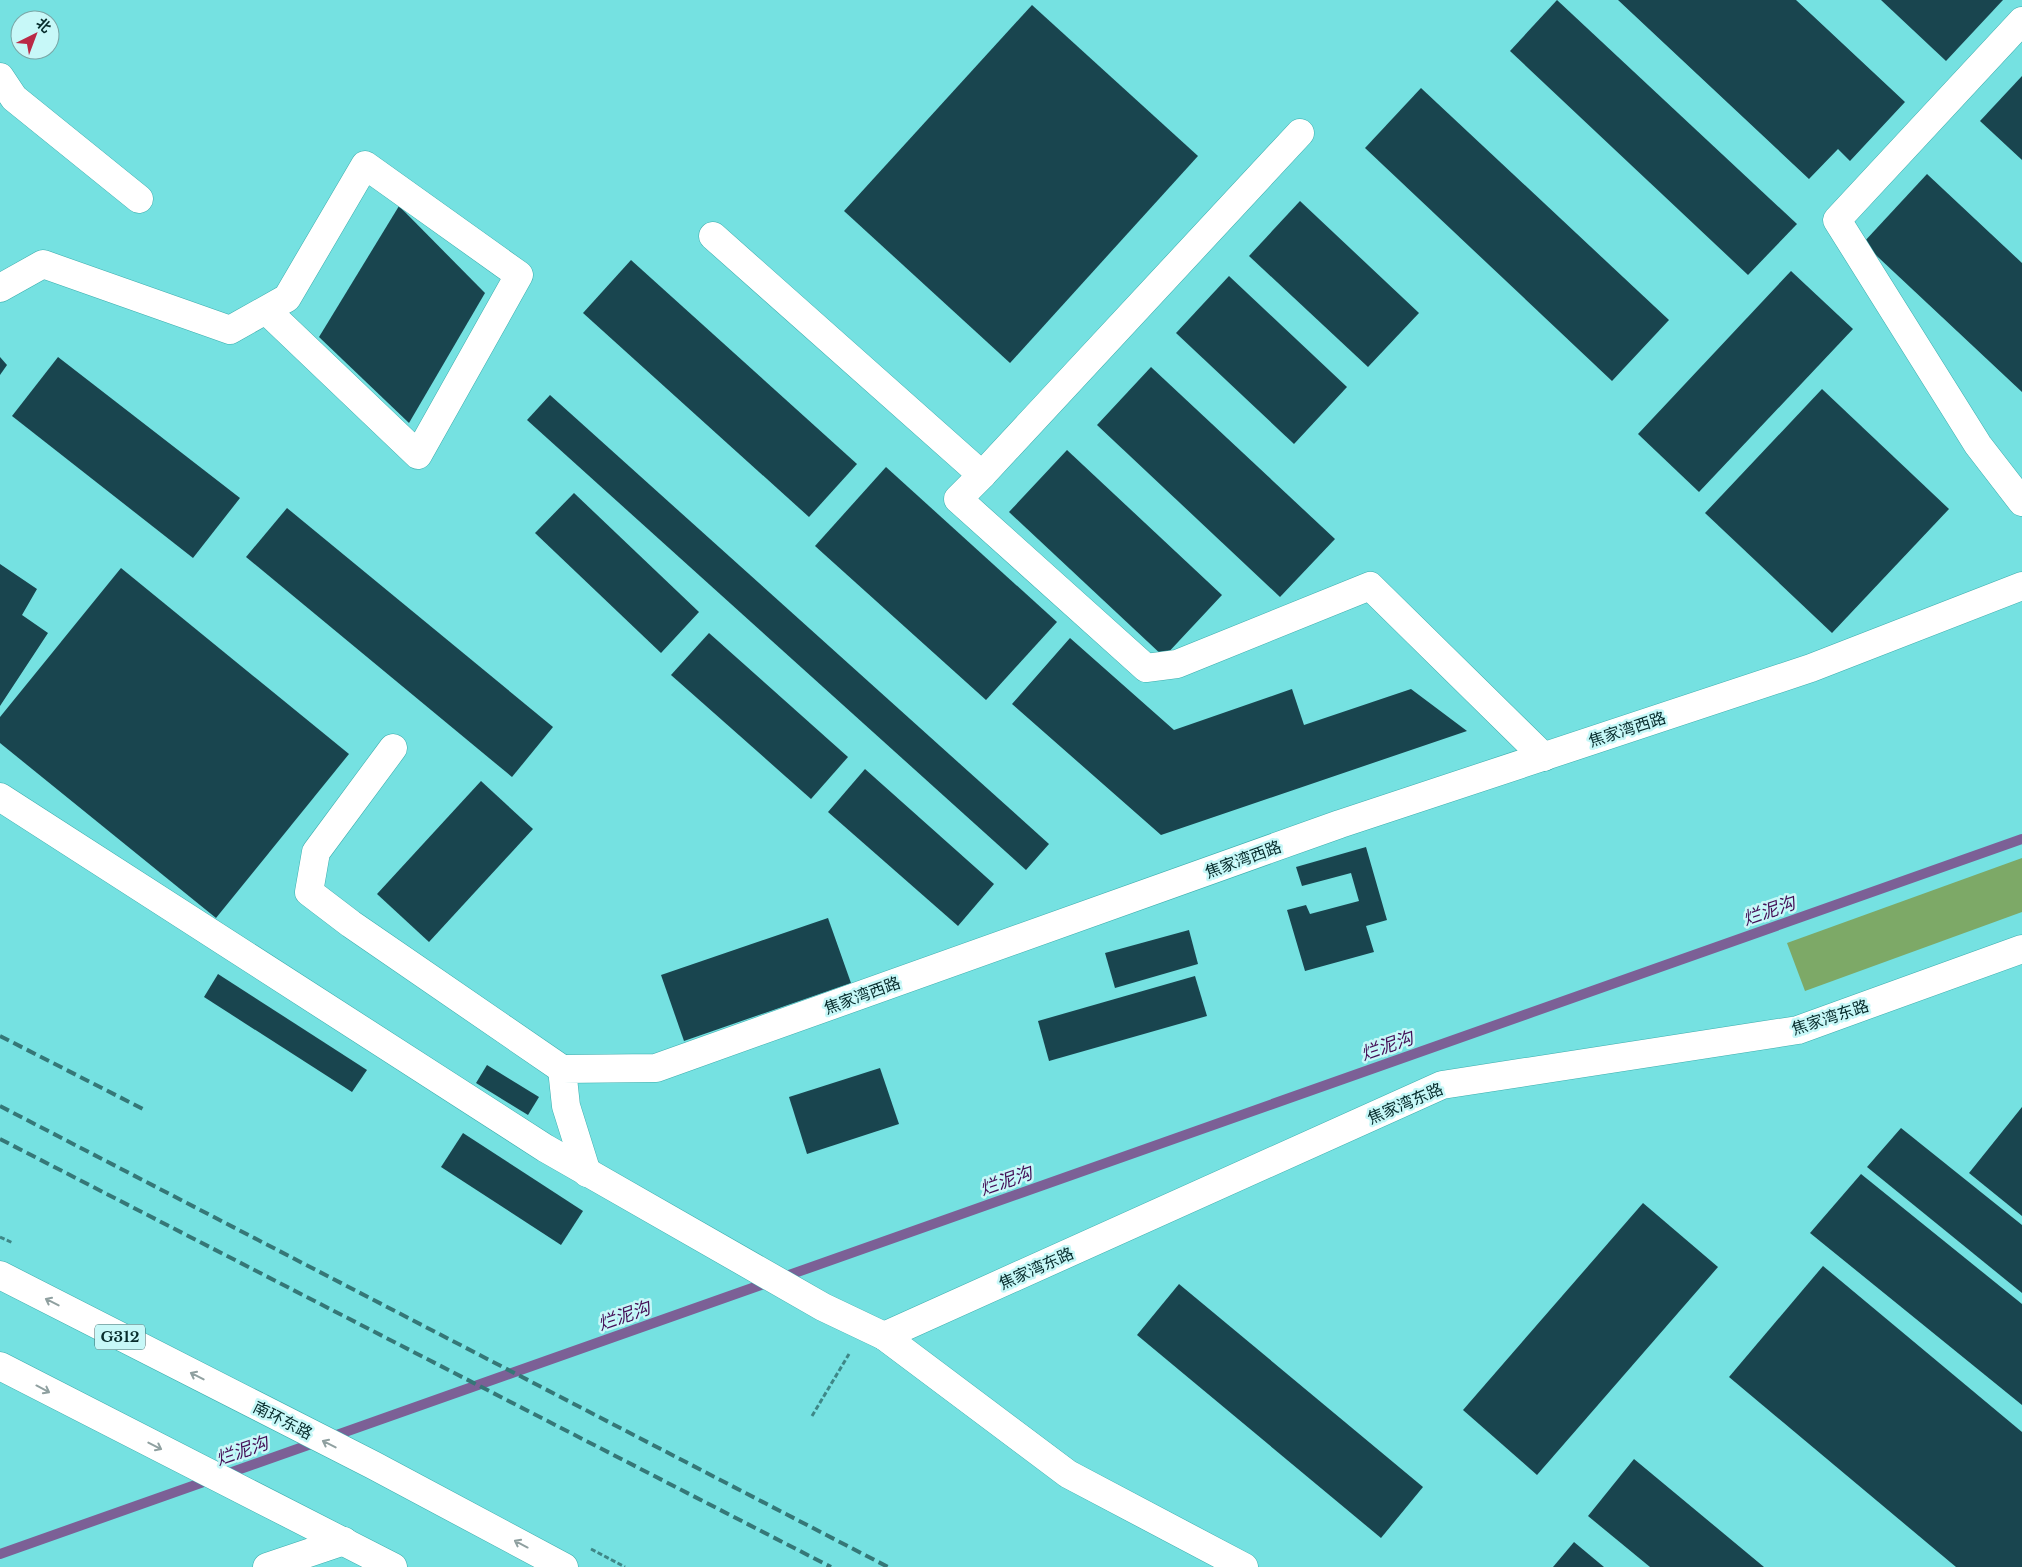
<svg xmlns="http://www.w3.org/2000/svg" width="2022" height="1567" viewBox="0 0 2022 1567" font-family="'Libre Baskerville','Noto Sans SC',serif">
	<rect width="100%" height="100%" fill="#75e1e1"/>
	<polygon fill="#7da967" points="2022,858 2022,912 1805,991 1787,943"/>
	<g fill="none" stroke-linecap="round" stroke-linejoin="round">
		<polyline stroke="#7c6096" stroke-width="10" points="0,1554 2022,839"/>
	</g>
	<g fill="#19454f">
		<polygon points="1557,0 1797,224 1748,275 1510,51"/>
		<polygon points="1618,0 1796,0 1905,102 1850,161 1838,149 1809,179"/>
		<polygon points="1881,0 2003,0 1946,61"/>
		<polygon points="1032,5 1198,156 1010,363 844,211"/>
		<polygon points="2022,76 2022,160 1980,121"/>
		<polygon points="1421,88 1669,320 1612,381 1365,148"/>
		<polygon points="1927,174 2022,263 2022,392 1863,243"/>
		<polygon points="1300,201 1419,313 1368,367 1249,256"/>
		<polygon points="399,206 485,293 409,423 319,337"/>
		<polygon points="631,260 857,464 809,517 583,313"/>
		<polygon points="1791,271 1853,329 1699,492 1638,434"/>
		<polygon points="1229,276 1347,387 1294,444 1176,333"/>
		<polygon points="0,357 7,365 0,375"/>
		<polygon points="58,357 240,498 193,558 12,416"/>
		<polygon points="1151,367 1335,539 1280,597 1097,425"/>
		<polygon points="1822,389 1949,509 1832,633 1705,513"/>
		<polygon points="550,395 1049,844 1026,870 527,420"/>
		<polygon points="1067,450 1222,595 1164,657 1009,512"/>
		<polygon points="886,467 1057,622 986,700 815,546"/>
		<polygon points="574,493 699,612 661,653 535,533"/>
		<polygon points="287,508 553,727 512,777 246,557"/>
		<polygon points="0,564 37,589 22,615 48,633 0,706"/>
		<polygon points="121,568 349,754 216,918 0,743 0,717"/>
		<polygon points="709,633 848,757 811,799 671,675"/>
		<polygon points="1070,638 1174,730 1292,689 1304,725 1411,689 1467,731 1161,835 1012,704"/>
		<polygon points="865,769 994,884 958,926 828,812"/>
		<polygon points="481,781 533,829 429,942 377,894"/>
		<polygon points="1366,847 1387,920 1366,926 1374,952 1305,971 1287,910 1306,905 1310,914 1359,901 1351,873 1302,886 1296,867"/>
		<polygon points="828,918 851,983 684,1041 661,975"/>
		<polygon points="1189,930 1198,964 1115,988 1105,953"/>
		<polygon points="218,974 367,1070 352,1092 204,997"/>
		<polygon points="1195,976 1207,1016 1049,1061 1038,1021"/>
		<polygon points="487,1065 539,1097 528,1115 476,1083"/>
		<polygon points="880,1068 899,1124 807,1154 789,1097"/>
		<polygon points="2022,1107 2022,1216 1969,1173"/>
		<polygon points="1901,1128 2022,1225 2022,1293 1867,1167"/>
		<polygon points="463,1133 583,1211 561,1245 441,1167"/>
		<polygon points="1861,1174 2022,1304 2022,1405 1810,1233"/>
		<polygon points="1643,1203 1718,1267 1537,1475 1463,1410"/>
		<polygon points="1823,1266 2022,1432 2022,1567 1956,1567 1729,1377"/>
		<polygon points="1179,1284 1423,1487 1381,1538 1137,1335"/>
		<polygon points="1634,1459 1764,1567 1650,1567 1588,1516"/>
		<polygon points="1574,1542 1604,1567 1553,1567"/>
	</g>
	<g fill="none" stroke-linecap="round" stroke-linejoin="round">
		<defs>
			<g id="minor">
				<polyline points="2022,21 1837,220 1978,445 2022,502"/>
				<polyline points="0,77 14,98 139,199"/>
				<polyline points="713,236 982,475 1300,133"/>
				<polyline points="0,288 43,264 230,330 287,298 365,165 519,275 418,455 266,310"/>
				<polyline points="982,475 958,499 1146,668 1177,664 1370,586 1544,757"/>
				<polyline points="393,748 316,852 309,892 351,924 562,1069"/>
				<polyline points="0,797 545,1148 823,1307 884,1336 1442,1085 1798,1030 2022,949"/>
				<polyline points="587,1173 566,1106 562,1069 656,1068 1340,824 1811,668 2022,586"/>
				<polyline points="884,1336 1068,1474 1244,1567"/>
				<polyline points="267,1567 344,1541"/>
			</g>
			<g id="highway">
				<polyline points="0,1275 373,1465 564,1567"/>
				<polyline points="0,1366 393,1567"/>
			</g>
		</defs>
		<use href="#minor" stroke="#3badad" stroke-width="29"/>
		<use href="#highway" stroke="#3badad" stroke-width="29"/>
		<g stroke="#3e8787" stroke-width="3" stroke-dasharray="5 2.5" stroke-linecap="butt">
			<polyline points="0,1237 13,1243"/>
			<polyline points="812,1416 849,1354"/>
			<polyline points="591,1549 625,1567"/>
		</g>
		<use href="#minor" stroke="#fff" stroke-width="28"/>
		<use href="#highway" stroke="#fff" stroke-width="28"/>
		<g stroke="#357777" stroke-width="4" stroke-dasharray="10 5" stroke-linecap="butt">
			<polyline points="0,1036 143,1109"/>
			<polyline points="0,1106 888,1567"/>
			<polyline points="0,1139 831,1567"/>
		</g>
	</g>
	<defs><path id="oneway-shaft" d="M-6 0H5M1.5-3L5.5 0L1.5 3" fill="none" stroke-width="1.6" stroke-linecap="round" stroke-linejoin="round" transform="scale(1.25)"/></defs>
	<g stroke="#8fa0a0">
		<use href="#oneway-shaft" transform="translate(52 1302) rotate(-153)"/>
		<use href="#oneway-shaft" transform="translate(197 1376) rotate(-153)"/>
		<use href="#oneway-shaft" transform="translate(43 1389) rotate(28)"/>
		<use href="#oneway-shaft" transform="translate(329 1444) rotate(-153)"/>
		<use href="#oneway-shaft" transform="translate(155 1446) rotate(27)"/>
		<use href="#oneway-shaft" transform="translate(521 1544) rotate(-152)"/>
	</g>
	<g text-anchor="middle" stroke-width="5" stroke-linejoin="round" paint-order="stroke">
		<rect fill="#c7f8f8" stroke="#416969" stroke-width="1" x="95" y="1324.5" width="50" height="25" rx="4"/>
		<g font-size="15" font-weight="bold" fill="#072c2c">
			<text x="120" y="1342">G312</text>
		</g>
		<g font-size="16" fill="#072c2c" stroke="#c7f8f8">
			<text transform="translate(1627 729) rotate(-18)" y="6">焦家湾西路</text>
			<text transform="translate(1243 859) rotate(-20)" y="6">焦家湾西路</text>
			<text transform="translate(862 995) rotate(-20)" y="6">焦家湾西路</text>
			<text transform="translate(1830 1017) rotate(-18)" y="6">焦家湾东路</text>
			<text transform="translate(1405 1103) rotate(-23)" y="6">焦家湾东路</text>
			<text transform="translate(1036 1268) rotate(-24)" y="6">焦家湾东路</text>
			<text transform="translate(283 1420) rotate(27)" y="6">南环东路</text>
		</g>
		<g font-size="18" font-style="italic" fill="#440e56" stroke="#c7f8f8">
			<text transform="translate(1769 911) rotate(-19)" y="6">烂泥沟</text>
			<text transform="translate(1387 1046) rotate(-19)" y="6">烂泥沟</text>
			<text transform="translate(1006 1181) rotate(-19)" y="6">烂泥沟</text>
			<text transform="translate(624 1316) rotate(-19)" y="6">烂泥沟</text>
			<text transform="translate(242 1451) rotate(-19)" y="6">烂泥沟</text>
		</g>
	</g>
	<g transform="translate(35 35) rotate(42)"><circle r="24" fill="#c7f8f8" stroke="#7aa6a6"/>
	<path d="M0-4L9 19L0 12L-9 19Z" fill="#ba2946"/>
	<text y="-8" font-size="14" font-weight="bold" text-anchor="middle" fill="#072c2c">北</text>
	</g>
</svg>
